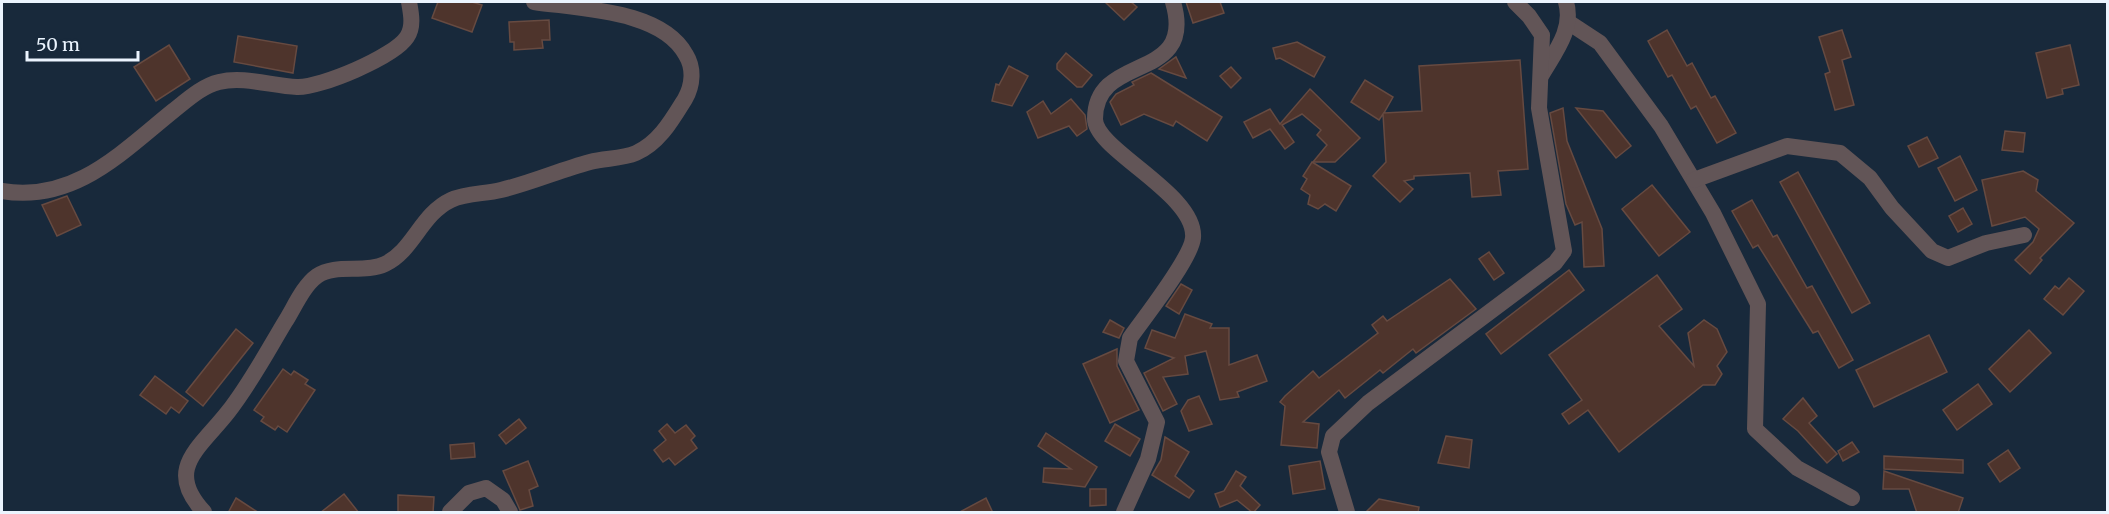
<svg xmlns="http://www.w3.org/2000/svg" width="2109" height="514" viewBox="0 0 2109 514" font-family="Merriweather,serif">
	<rect width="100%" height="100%" fill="#18293b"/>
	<g fill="#4e342c" stroke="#664a41" stroke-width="1.5">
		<polygon points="438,2 472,2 482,5 472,32 432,18"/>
		<polygon points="1105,2 1131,2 1137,7 1124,20"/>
		<polygon points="1186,2 1220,2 1224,13 1193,23"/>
		<polygon points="549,20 550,40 542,40 543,48 514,50 514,42 510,42 509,22"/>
		<polygon points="1667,30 1687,66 1692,63 1711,98 1715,96 1736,133 1717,143 1696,106 1691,109 1672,75 1668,77 1648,41"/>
		<polygon points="1842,30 1851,57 1842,60 1854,105 1835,110 1825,74 1830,72 1819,37"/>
		<polygon points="238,36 297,46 293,73 234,62"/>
		<polygon points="1297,42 1325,57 1314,77 1280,58 1276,59 1273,48"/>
		<polygon points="169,45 190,79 156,101 134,67"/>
		<polygon points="2070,45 2079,85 2062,89 2063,94 2047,98 2036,53"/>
		<polygon points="1066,53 1092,75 1082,87 1077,87 1057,69 1057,64"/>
		<polygon points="1176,57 1186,78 1159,69"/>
		<polygon points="1520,60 1528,169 1498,171 1501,195 1472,197 1470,173 1414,176 1414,179 1404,181 1413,189 1400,202 1373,176 1386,162 1383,114 1379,120 1351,102 1365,80 1393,97 1384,113 1422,111 1419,66"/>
		<polygon points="1009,66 1028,76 1012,106 992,101 996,84 999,85"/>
		<polygon points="1231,67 1241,78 1231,88 1220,76"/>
		<polygon points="1151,73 1222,117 1207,141 1176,121 1173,126 1144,114 1121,125 1110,102 1116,94 1134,85 1132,82"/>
		<polygon points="1310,89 1360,138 1335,162 1313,162 1327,145 1317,135 1321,130 1302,114 1282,125 1294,142 1285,149 1270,129 1253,138 1244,122 1270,109 1280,124"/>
		<polygon points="1071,99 1085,115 1087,129 1077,136 1069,126 1038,138 1027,112 1043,101 1051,114"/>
		<polygon points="1563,108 1567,141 1602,229 1604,266 1584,267 1582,222 1575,225 1566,204 1550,113"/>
		<polygon points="1576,108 1603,111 1631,146 1616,158"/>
		<polygon points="2005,131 2025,133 2023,152 2002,150"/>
		<polygon points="1927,137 1938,158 1919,167 1908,146"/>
		<polygon points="1960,156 1977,190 1955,201 1938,168"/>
		<polygon points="1312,162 1351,186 1336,211 1325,204 1318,209 1308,204 1310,195 1301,189 1307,179 1303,176"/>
		<polygon points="2023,171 2038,180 2036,191 2074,223 2040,258 2042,260 2030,274 2015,260 2033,242 2039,229 2025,217 1992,226 1982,180"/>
		<polygon points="1798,172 1870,303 1852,313 1780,182"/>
		<polygon points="1652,185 1690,232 1659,256 1622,209"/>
		<polygon points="67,196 81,225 57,236 42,205"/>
		<polygon points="1752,200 1773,237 1777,235 1807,288 1812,286 1853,360 1839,368 1818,331 1813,333 1758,245 1753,248 1732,211"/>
		<polygon points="1963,208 1972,224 1958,232 1949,216"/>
		<polygon points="1489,252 1504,273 1494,280 1479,259"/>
		<polygon points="1569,270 1584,290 1501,354 1486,334"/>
		<polygon points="1657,275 1682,309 1659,326 1694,366 1688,333 1704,320 1717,329 1727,352 1717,366 1722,374 1715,385 1703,385 1619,452 1588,410 1569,424 1562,414 1582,400 1549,355"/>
		<polygon points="2069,278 2084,291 2063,315 2044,299 2055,286 2059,289"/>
		<polygon points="1450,279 1476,309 1416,353 1413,349 1383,373 1380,370 1345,398 1339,390 1303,422 1319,424 1317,448 1281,445 1285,406 1280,402 1285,396 1313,371 1319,378 1378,333 1372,325 1383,316 1387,321"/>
		<polygon points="1181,284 1192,290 1179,314 1166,306"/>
		<polygon points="1185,314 1212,324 1210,328 1229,328 1229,365 1257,355 1267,381 1237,392 1239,397 1220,400 1206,351 1185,356 1188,374 1163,377 1177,404 1163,411 1144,373 1174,358 1145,348 1152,330 1175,338"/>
		<polygon points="1110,320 1124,328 1119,338 1103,332"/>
		<polygon points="236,329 253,343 203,406 186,392"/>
		<polygon points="2029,330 2051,353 2010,392 1989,369"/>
		<polygon points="1929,335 1947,372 1874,407 1856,370"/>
		<polygon points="1117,349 1117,366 1139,410 1110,423 1083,364"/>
		<polygon points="283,369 291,375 294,371 308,380 305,384 315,390 287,432 278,426 275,430 261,421 264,417 254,410"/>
		<polygon points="155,376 188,401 179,413 171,407 166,414 140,395"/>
		<polygon points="1978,384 1992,404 1957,430 1943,410"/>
		<polygon points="1199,396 1212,424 1189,431 1181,411 1188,400"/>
		<polygon points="1803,398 1817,416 1809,423 1837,454 1827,463 1798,431 1783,419"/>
		<polygon points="519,419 526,428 506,444 499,435"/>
		<polygon points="667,424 675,433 686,425 695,436 691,440 697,448 675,465 669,458 663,462 654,450 666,440 659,431"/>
		<polygon points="1115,424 1140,439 1130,456 1105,441"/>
		<polygon points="1046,433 1097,467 1085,487 1043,482 1044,468 1071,469 1038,446"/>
		<polygon points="1446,436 1472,440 1469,468 1438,463"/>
		<polygon points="1165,437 1189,452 1175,476 1194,491 1189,498 1152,475 1161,460"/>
		<polygon points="1852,442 1859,452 1843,461 1838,451"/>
		<polygon points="474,443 475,457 451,459 450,445"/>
		<polygon points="2008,450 2020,468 2000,482 1988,464"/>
		<polygon points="1884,456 1963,460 1963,473 1884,469"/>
		<polygon points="528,461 538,486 529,490 533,506 520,510 503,471"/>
		<polygon points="1320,461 1325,489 1293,494 1289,466"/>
		<polygon points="1236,471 1246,477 1240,486 1260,505 1253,513 1237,500 1220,507 1215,494 1224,491"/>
		<polygon points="1884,471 1963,498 1958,513 1917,513 1909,489 1883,489"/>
		<polygon points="1090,489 1106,489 1106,505 1090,506"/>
		<polygon points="344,494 359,513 320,513"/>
		<polygon points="398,495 434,497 433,513 398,513"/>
		<polygon points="236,498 259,513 228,513"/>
		<polygon points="986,498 993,513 958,513"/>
		<polygon points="1379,499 1419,507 1418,513 1365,513"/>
	</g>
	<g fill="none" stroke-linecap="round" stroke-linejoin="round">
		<g stroke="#625557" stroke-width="16">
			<polyline points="1568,22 1600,43 1661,126 1713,213 1758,304 1755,429 1797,468 1852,498"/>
			<path d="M1541,76C1555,52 1574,29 1566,2"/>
			<polyline points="1694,180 1787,146 1840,153 1870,178 1892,208 1932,251 1948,258 1986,243 2024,235"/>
			<path d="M2,191C74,203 121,153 173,111C187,100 202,86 219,82C244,76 272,86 297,87C320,88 394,57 407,37C414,27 411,13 409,2"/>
			<path d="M204,512C164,469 199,449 228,412C250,384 267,352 285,322C294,308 303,286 317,276C336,263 364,274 385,264C413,251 421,214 451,200C466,193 485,194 501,190C531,183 560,170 590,162C605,158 622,159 636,153C659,143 672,120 685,99C693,85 694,68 686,55C662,10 581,9 534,2"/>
			<polyline points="450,512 469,493 486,488 503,500 510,512"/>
			<path d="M1124,512L1148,459L1157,422L1126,361L1130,338C1144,318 1191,259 1193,238C1197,194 1095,150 1095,119C1095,51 1197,84 1173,2"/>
			<polyline points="1347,512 1329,452 1333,436 1368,403 1555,263 1564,251 1539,108 1542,35 1529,16 1515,2"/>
		</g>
	</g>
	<rect width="2109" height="514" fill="none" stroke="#ebf4fe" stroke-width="6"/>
	<path d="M27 51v9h111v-9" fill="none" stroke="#ebf4fe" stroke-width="3"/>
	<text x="36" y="51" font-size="18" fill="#ebf4fe" stroke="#18293b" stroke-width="4.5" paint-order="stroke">50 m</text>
</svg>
